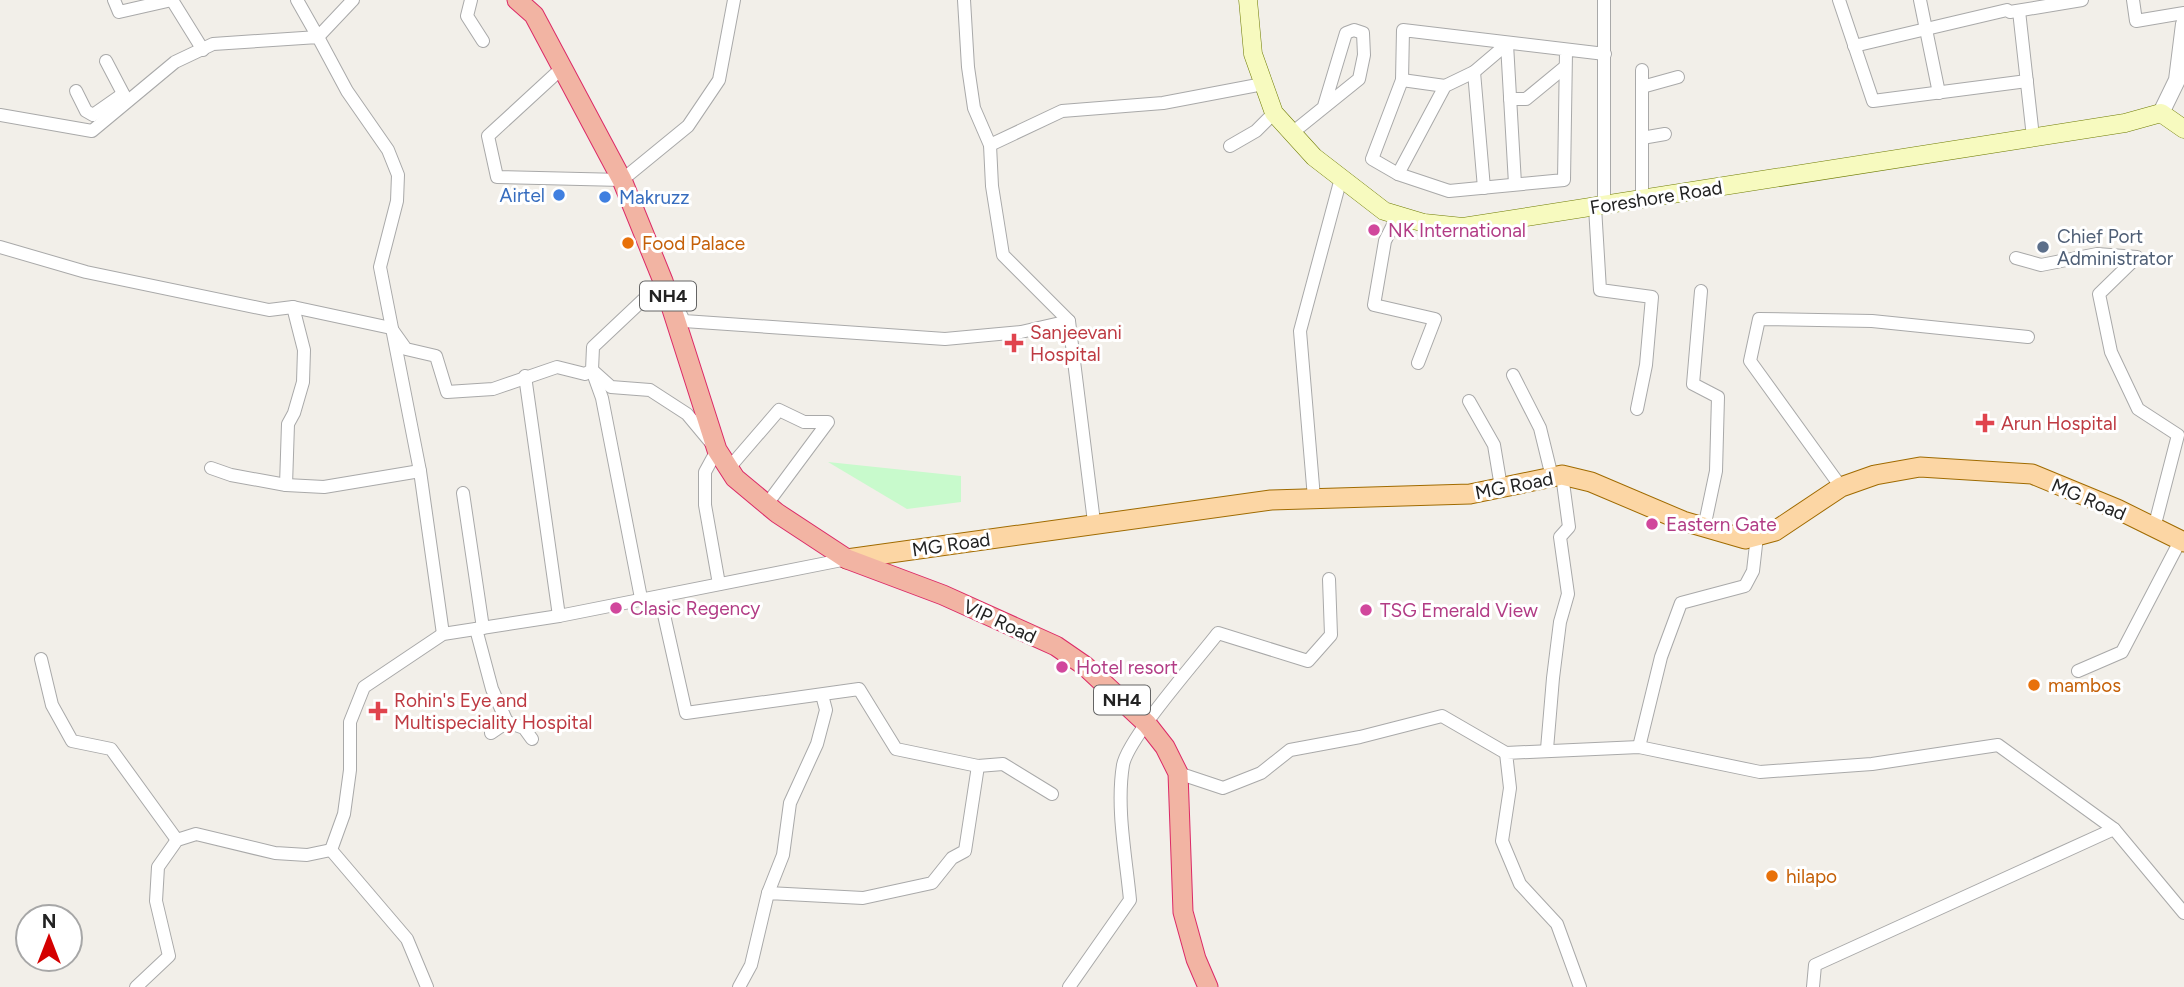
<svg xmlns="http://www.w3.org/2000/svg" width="2184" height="987" viewBox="0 0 2184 987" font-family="Figtree,sans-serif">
	<rect width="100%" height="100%" fill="#f2efe9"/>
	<polygon fill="#c8facc" points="828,462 961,476 961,502 907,509"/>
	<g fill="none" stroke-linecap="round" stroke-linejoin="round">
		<defs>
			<g id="minor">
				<polyline points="114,0 119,12 172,0"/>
				<polyline points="172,0 203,50"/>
				<polyline points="297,0 318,37 353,0"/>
				<polyline points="471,0 467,16 483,41"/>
				<polyline points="964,0 968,67 974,108 990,145 992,186 1003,255 1069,321"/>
				<polyline points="1839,0 1873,101 2027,81"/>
				<polyline points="1920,0 1939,93"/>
				<polyline points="2133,0 2136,21 2184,13"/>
				<polyline points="2019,11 2033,137"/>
				<polyline points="1507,44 1515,184"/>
				<polyline points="1854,46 2007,10 2010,12 2082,0"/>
				<polyline points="1566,52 1564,180 1449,191 1398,174 1372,159 1402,80 1403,30 1605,54"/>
				<polyline points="106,61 127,101"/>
				<polyline points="562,68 488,136 497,177 622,180 688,126 719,80 734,0"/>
				<polyline points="1642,70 1642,199"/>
				<polyline points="1474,72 1484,188"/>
				<polyline points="1402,80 1445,86"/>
				<polyline points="1642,87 1678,77"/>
				<polyline points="76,91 86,111 93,115 123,94"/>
				<polyline points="1510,99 1526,99 1565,67"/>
				<polyline points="0,115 92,131 175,62 213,44 318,37 347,91 388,150 398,175 397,201 380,267 420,471 443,634"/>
				<polyline points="1292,133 1359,79 1364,55 1363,33 1354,30 1346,33 1324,106"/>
				<polyline points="1642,138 1665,134"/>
				<polyline points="990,145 1062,111 1163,103 1263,84"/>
				<polyline points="1230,146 1256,131 1274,113"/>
				<polyline points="1398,174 1445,86 1474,72 1507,44"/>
				<polyline points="1604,206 1604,0"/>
				<polyline points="1595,207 1600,290 1652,297 1646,365 1637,409"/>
				<polyline points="1398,215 1385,241 1374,305 1435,319 1418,363"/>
				<polyline points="0,247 86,272 269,310 293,307 391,328 406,349 436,356 447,392 493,389 557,367 585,374 592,370 593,347 663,281 666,287"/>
				<polyline points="2016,258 2041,265 2097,254 2137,257 2099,294 2111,352 2138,409 2178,435 2154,528"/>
				<polyline points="1701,291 1693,384 1718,397 1716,471 1704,528"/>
				<polyline points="678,309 684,321 945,339 1021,332 1069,321 1094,522"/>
				<polyline points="592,370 611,387 650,390 687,414 717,450 705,472 705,505 719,584"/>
				<polyline points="593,373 602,398 641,598"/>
				<polyline points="1513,375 1540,428 1552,477"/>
				<polyline points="525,376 559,616"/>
				<polyline points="1469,401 1494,445 1501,487"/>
				<polyline points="211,468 231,475 286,485 324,487 420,471"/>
				<polyline points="729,468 779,410 804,422 828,422 767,504"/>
				<polyline points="286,485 288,424 294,413 303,382 304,350 293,307"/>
				<polyline points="1841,487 1750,361 1759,319 1872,321 2028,337"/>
				<polyline points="463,493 483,628"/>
				<polyline points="1314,498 1300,331 1341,178"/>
				<polyline points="660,597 686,713 859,689 896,749 978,766 1003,764 1052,794"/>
				<polyline points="476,629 492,689 507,722"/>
				<polyline points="41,659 52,705 72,741 111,749 177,840"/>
				<polyline points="2078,671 2122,652 2180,541"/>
				<polyline points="491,733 507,722 524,728 532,739"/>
				<polyline points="1639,747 1661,657 1681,603 1745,586 1753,571 1757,536"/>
				<polyline points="1547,749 1553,678 1560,622 1568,594 1560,537 1569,527 1562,475"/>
				<polyline points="1178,773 1223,788 1261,773 1290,750 1360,737 1442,716 1506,753"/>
				<polyline points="768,893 783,855 790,803 817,744 826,710 822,695"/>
				<polyline points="136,987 169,956 156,901 158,867 177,840 196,834 275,853 307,855 331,850"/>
				<polyline points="427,987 407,939 331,850 344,814 350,770 350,722 364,687 443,634 559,616 847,559"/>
				<polyline points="739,987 751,965 768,893 863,898 932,883 952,858 965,851 978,766"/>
				<path d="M1069,987L1130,900C1126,857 1116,808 1123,765C1128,738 1198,659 1218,633L1308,661L1331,635L1329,579"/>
				<polyline points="1580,987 1557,924 1520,884 1502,841 1510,788 1506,753 1639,747 1760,772 1872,764 1998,745 2114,829 2184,913"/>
				<polyline points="1813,987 1815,965 2114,829"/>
			</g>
			<polyline id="tertiary" points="2161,113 2177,80 2184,24"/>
			<polyline id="secondary" points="1248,0 1253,54 1274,113 1314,157 1384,211 1424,223 1463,227 2125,123 2161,113 2184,129"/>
			<polyline id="primary" points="847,559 1271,500 1470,494 1562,475 1591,482 1683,521 1745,539 1775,531 1841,487 1875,475 1920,467 2032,474 2117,509 2184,542"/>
			<polyline id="trunk" points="517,0 534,15 622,180 663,281 717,450 735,478 777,513 847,559 943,595 1056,646 1085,666 1147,724 1165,747 1178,773 1183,912 1196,959 1208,987"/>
		</defs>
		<use href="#minor" stroke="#a9a9a9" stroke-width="14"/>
		<use href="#tertiary" stroke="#a9a9a9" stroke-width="18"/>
		<use href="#secondary" stroke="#707d05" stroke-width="19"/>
		<use href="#primary" stroke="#a06b00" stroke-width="21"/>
		<use href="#trunk" stroke="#dc2a67" stroke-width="21"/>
		<use href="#minor" stroke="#fff" stroke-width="12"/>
		<use href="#tertiary" stroke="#fff" stroke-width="16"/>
		<use href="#secondary" stroke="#f7fabf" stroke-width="18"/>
		<use href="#primary" stroke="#fcd6a4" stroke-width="19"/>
		<use href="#trunk" stroke="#f2b4a3" stroke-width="19"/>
	</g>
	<g fill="#3f7fe0" stroke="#fff" stroke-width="2.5">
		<circle cx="559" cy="195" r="7"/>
		<circle cx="605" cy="197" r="7"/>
	</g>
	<g fill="#d1479c" stroke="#fff" stroke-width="2.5">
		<circle cx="1374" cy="230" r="7"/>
		<circle cx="1652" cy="524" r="7"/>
		<circle cx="616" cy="608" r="7"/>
		<circle cx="1366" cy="610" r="7"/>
		<circle cx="1062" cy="667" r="7"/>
	</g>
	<g fill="#e8710a" stroke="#fff" stroke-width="2.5">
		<circle cx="628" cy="243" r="7"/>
		<circle cx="2034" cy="685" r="7"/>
		<circle cx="1772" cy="876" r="7"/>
	</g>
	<circle fill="#5c6f8a" stroke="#fff" stroke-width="2.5" cx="2043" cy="247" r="7"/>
	<g fill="#e0444e" stroke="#fff" stroke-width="2.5">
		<path d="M1010.5 332.5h7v7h7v7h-7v7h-7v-7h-7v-7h7z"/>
		<path d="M1981.5 412.5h7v7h7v7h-7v7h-7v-7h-7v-7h7z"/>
		<path d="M374.5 700.5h7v7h7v7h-7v7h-7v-7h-7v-7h7z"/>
	</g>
	<g text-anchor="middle" stroke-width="6" stroke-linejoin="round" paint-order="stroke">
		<g fill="#fff" stroke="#646464" stroke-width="2">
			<rect x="640" y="281.5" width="56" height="29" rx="5"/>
			<rect x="1094" y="685.5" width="56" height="29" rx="5"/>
		</g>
		<g font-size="18" font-weight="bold" fill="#222">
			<text x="668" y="302">NH4</text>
			<text x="1122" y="706">NH4</text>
		</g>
		<g font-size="19" fill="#366cbe" stroke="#fff" text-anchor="end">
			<text x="545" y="202">Airtel</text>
			<text x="619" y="204" text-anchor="start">Makruzz</text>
		</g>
		<g font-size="19" fill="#222" stroke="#fff">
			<text transform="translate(1656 197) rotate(-9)" y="7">Foreshore Road</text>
			<text transform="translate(1514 485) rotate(-11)" y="7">MG Road</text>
			<text transform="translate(2089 499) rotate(23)" y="7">MG Road</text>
			<text transform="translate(951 544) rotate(-8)" y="7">MG Road</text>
			<text transform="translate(1000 621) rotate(25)" y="7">VIP Road</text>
		</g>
		<g font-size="19" fill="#b23c85" stroke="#fff" text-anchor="start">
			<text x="1388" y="237">NK International</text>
			<text x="1666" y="531">Eastern Gate</text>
			<text x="630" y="615">Clasic Regency</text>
			<text x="1380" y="617">TSG Emerald View</text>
			<text x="1076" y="674">Hotel resort</text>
		</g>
		<g font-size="19" fill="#4e5e75" stroke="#fff" text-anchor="start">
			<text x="2057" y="243">Chief Port<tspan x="2057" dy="22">Administrator</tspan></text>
		</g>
		<g font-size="19" fill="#c56008" stroke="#fff" text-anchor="start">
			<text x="642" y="250">Food Palace</text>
			<text x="2048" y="692">mambos</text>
			<text x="1786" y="883">hilapo</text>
		</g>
		<g font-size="19" fill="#be3a42" stroke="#fff" text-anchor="start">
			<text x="1030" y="339">Sanjeevani<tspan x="1030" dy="22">Hospital</tspan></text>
			<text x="2001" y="430">Arun Hospital</text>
			<text x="394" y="707">Rohin's Eye and<tspan x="394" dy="22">Multispeciality Hospital</tspan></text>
		</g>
	</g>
	<g transform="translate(49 938)"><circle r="33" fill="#ffffff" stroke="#a7a7a7" stroke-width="2"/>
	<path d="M0-5L12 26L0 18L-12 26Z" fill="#d40000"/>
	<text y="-10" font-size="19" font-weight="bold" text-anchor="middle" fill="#222222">N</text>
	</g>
</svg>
